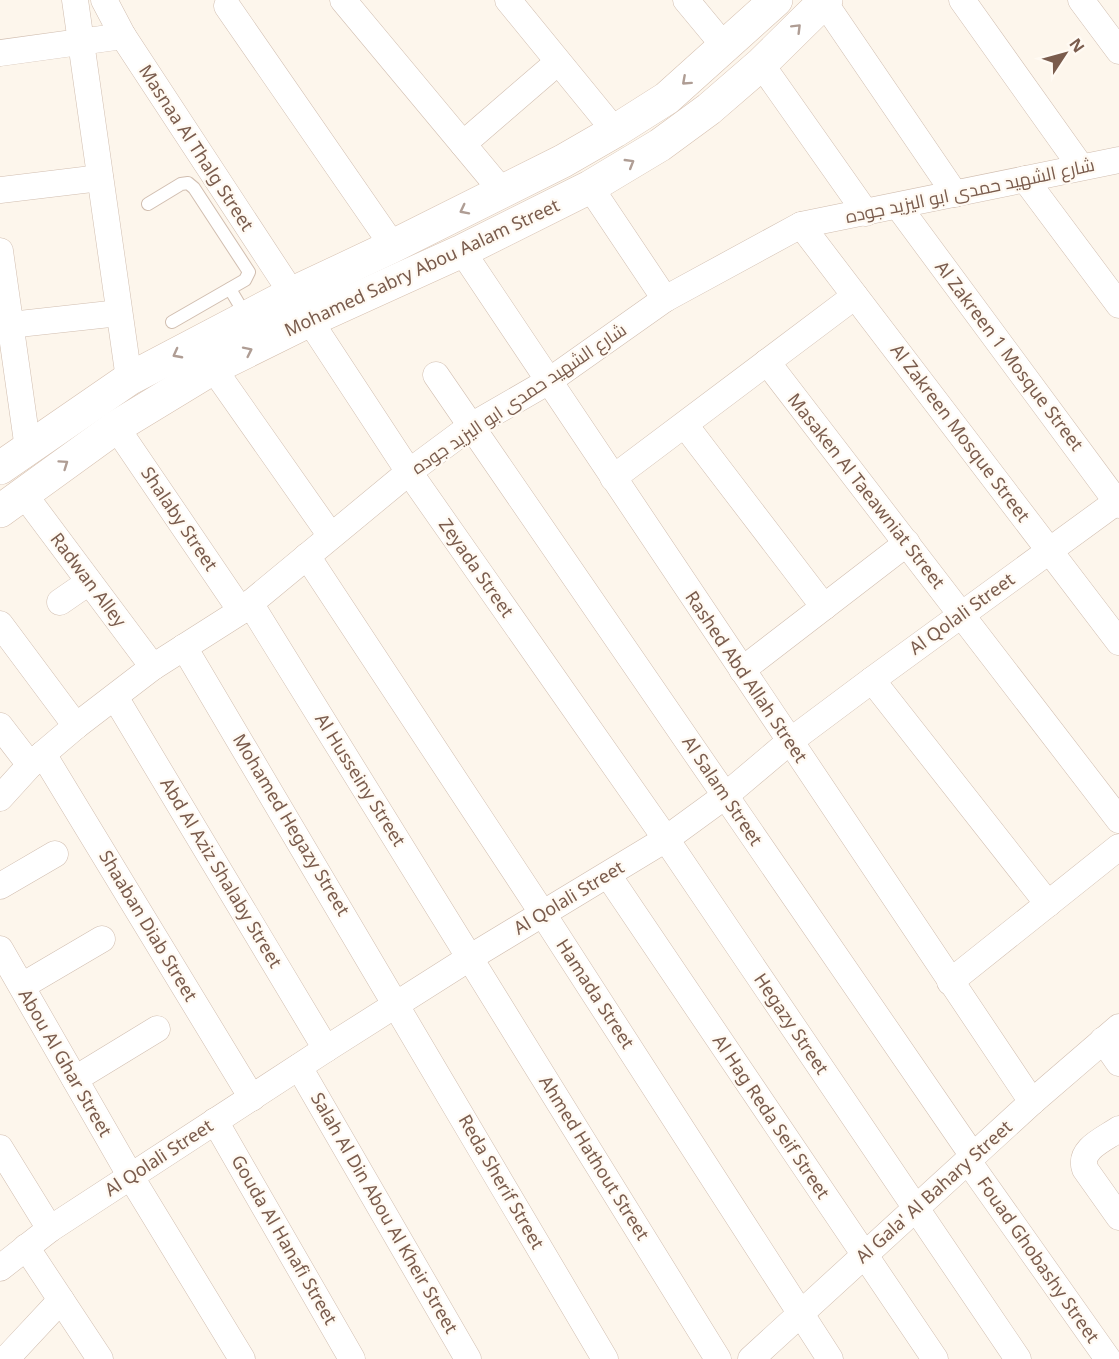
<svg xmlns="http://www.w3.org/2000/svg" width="1119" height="1359" viewBox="0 0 1119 1359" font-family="'Noto Sans',Cairo,sans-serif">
	<rect width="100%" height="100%" fill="#fdf6ec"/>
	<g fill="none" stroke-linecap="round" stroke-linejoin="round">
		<defs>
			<g id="lane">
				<polyline points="148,204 181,184 188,183 194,188 249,272 245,280 172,322"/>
				<polyline points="230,289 246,316"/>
			</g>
			<g id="street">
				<polyline points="75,0 129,379"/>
				<polyline points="104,0 123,36 409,472 666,839 1018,1359"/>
				<polyline points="343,0 502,191"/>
				<polyline points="508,0 615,131"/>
				<polyline points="686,0 725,47"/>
				<polyline points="962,0 1081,167"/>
				<polyline points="1081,0 1119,51"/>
				<polyline points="824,2 955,194"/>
				<polyline points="227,6 393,246"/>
				<polyline points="0,53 123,36"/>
				<polyline points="761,64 866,213"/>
				<polyline points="463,144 558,62"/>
				<polyline points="1025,179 1119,305"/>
				<polyline points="590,187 665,299"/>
				<polyline points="0,190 100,178"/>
				<polyline points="898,206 1119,505"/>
				<polyline points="801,225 1119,642"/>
				<polyline points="0,251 28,449"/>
				<polyline points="462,251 1032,1102"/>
				<polyline points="0,326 119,313"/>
				<polyline points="767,362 1119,820"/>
				<polyline points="213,368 331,536"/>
				<polyline points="436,375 973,1156"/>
				<polyline points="685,425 824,607"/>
				<polyline points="116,427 241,611"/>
				<polyline points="613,478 855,296"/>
				<polyline points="23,493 153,667"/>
				<polyline points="307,556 543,914 830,1359"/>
				<polyline points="60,602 89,582"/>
				<polyline points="250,603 718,1359"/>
				<polyline points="0,624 76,726"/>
				<polyline points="184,647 605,1359"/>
				<polyline points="742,670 907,543"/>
				<polyline points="872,680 1048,904"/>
				<polyline points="115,697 326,1049"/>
				<polyline points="0,726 30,765"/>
				<polyline points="43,754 252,1098"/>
				<polyline points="0,798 30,765 76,726 153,667 241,611 409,472 471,426 549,381 665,299 801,225 1119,160"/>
				<polyline points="608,875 935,1359"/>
				<polyline points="0,886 55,854"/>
				<polyline points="0,949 131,1177 242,1359"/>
				<polyline points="950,982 1119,847"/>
				<polyline points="22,986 102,939"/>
				<polyline points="1103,1040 1119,1063"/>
				<polyline points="299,1067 468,1359"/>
				<polyline points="75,1079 157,1029"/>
				<polyline points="215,1121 352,1359"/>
				<path d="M1119,1129C1105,1139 1078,1149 1085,1169L1119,1217"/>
				<polyline points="0,1148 50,1229"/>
				<polyline points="968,1161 1108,1359"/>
				<polyline points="26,1247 100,1359"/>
				<polyline points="0,1268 50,1229 326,1049 471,957 666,839 725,796 789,742 872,680 1119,500"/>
				<polyline points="6,1359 61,1300"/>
				<polyline points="751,1359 1032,1102 1119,1027"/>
			</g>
			<g id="secondary">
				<polyline points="0,468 129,379 291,294 393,246 563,161 615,131 667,98 776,0"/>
				<polyline points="0,511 116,427 213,368 308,321 462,251 590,187 660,145 709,109 761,64 826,0"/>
			</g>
		</defs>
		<use href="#lane" stroke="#d1beb0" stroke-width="14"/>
		<use href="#street" stroke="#d1beb0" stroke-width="27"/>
		<use href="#secondary" stroke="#d6c0b0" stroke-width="34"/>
		<use href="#lane" stroke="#fff" stroke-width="12"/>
		<use href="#street" stroke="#fff" stroke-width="26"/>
		<use href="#secondary" stroke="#fff" stroke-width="33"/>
	</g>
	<defs><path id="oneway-chevron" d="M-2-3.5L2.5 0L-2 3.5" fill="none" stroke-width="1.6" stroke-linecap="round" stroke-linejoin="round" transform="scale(1.5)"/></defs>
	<g stroke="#af9d94">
		<use href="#oneway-chevron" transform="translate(797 28) rotate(-45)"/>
		<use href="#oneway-chevron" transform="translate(686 81) rotate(138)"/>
		<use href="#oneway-chevron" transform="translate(630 163) rotate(-31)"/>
		<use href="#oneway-chevron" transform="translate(464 210) rotate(153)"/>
		<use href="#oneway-chevron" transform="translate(248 351) rotate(-26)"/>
		<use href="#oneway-chevron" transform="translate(177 354) rotate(152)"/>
		<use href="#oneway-chevron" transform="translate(64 464) rotate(-35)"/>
	</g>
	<g text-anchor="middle" stroke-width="4.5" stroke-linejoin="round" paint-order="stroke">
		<g font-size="18" fill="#7a5c4d" stroke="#fffaf3">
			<text transform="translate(196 148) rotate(57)" y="6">Masnaa Al Thalg Street</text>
			<text transform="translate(970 191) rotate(-12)" y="6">شارع الشهيد حمدى ابو اليزيد جوده</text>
			<text transform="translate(422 268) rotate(-25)" y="6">Mohamed Sabry Abou Aalam Street</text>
			<text transform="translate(1009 356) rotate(53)" y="6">Al Zakreen 1 Mosque Street</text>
			<text transform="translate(519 399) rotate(-34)" y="6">شارع الشهيد حمدى ابو اليزيد جوده</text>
			<text transform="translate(960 433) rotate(53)" y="6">Al Zakreen Mosque Street</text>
			<text transform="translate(866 491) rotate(52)" y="6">Masaken Al Taeawniat Street</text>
			<text transform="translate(179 519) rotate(56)" y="6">Shalaby Street</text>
			<text transform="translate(476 568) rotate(55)" y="6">Zeyada Street</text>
			<text transform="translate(88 580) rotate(53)" y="6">Radwan Alley</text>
			<text transform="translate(962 614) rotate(-36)" y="6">Al Qolali Street</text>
			<text transform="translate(746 677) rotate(56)" y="6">Rashed Abd Allah Street</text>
			<text transform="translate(360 780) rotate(58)" y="6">Al Husseiny Street</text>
			<text transform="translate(722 791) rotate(56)" y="6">Al Salam Street</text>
			<text transform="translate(291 825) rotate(59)" y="6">Mohamed Hegazy Street</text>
			<text transform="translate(221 873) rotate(59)" y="6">Abd Al Aziz Shalaby Street</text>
			<text transform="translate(569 898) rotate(-31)" y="6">Al Qolali Street</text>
			<text transform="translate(148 926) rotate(59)" y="6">Shaaban Diab Street</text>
			<text transform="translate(595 994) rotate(57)" y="6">Hamada Street</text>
			<text transform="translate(791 1024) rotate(56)" y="6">Hegazy Street</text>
			<text transform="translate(65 1063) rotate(60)" y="6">Abou Al Ghar Street</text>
			<text transform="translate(771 1117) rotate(56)" y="6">Al Hag Reda Seif Street</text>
			<text transform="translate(159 1158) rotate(-33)" y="6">Al Qolali Street</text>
			<text transform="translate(594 1158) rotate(58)" y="6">Ahmed Hathout Street</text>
			<text transform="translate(501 1182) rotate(60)" y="6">Reda Sherif Street</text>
			<text transform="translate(934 1192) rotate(-42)" y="6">Al Gala' Al Bahary Street</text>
			<text transform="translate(384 1213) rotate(60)" y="6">Salah Al Din Abou Al Kheir Street</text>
			<text transform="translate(284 1240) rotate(60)" y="6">Gouda Al Hanafi Street</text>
			<text transform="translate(1038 1260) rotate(55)" y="6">Fouad Ghobashy Street</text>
		</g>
	</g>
	<g transform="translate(1065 54) rotate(54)" stroke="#fffaf3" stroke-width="4.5" paint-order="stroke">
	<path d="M0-4.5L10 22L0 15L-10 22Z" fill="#7a5c4d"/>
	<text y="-9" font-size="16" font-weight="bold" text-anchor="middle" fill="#7a5c4d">N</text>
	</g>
</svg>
